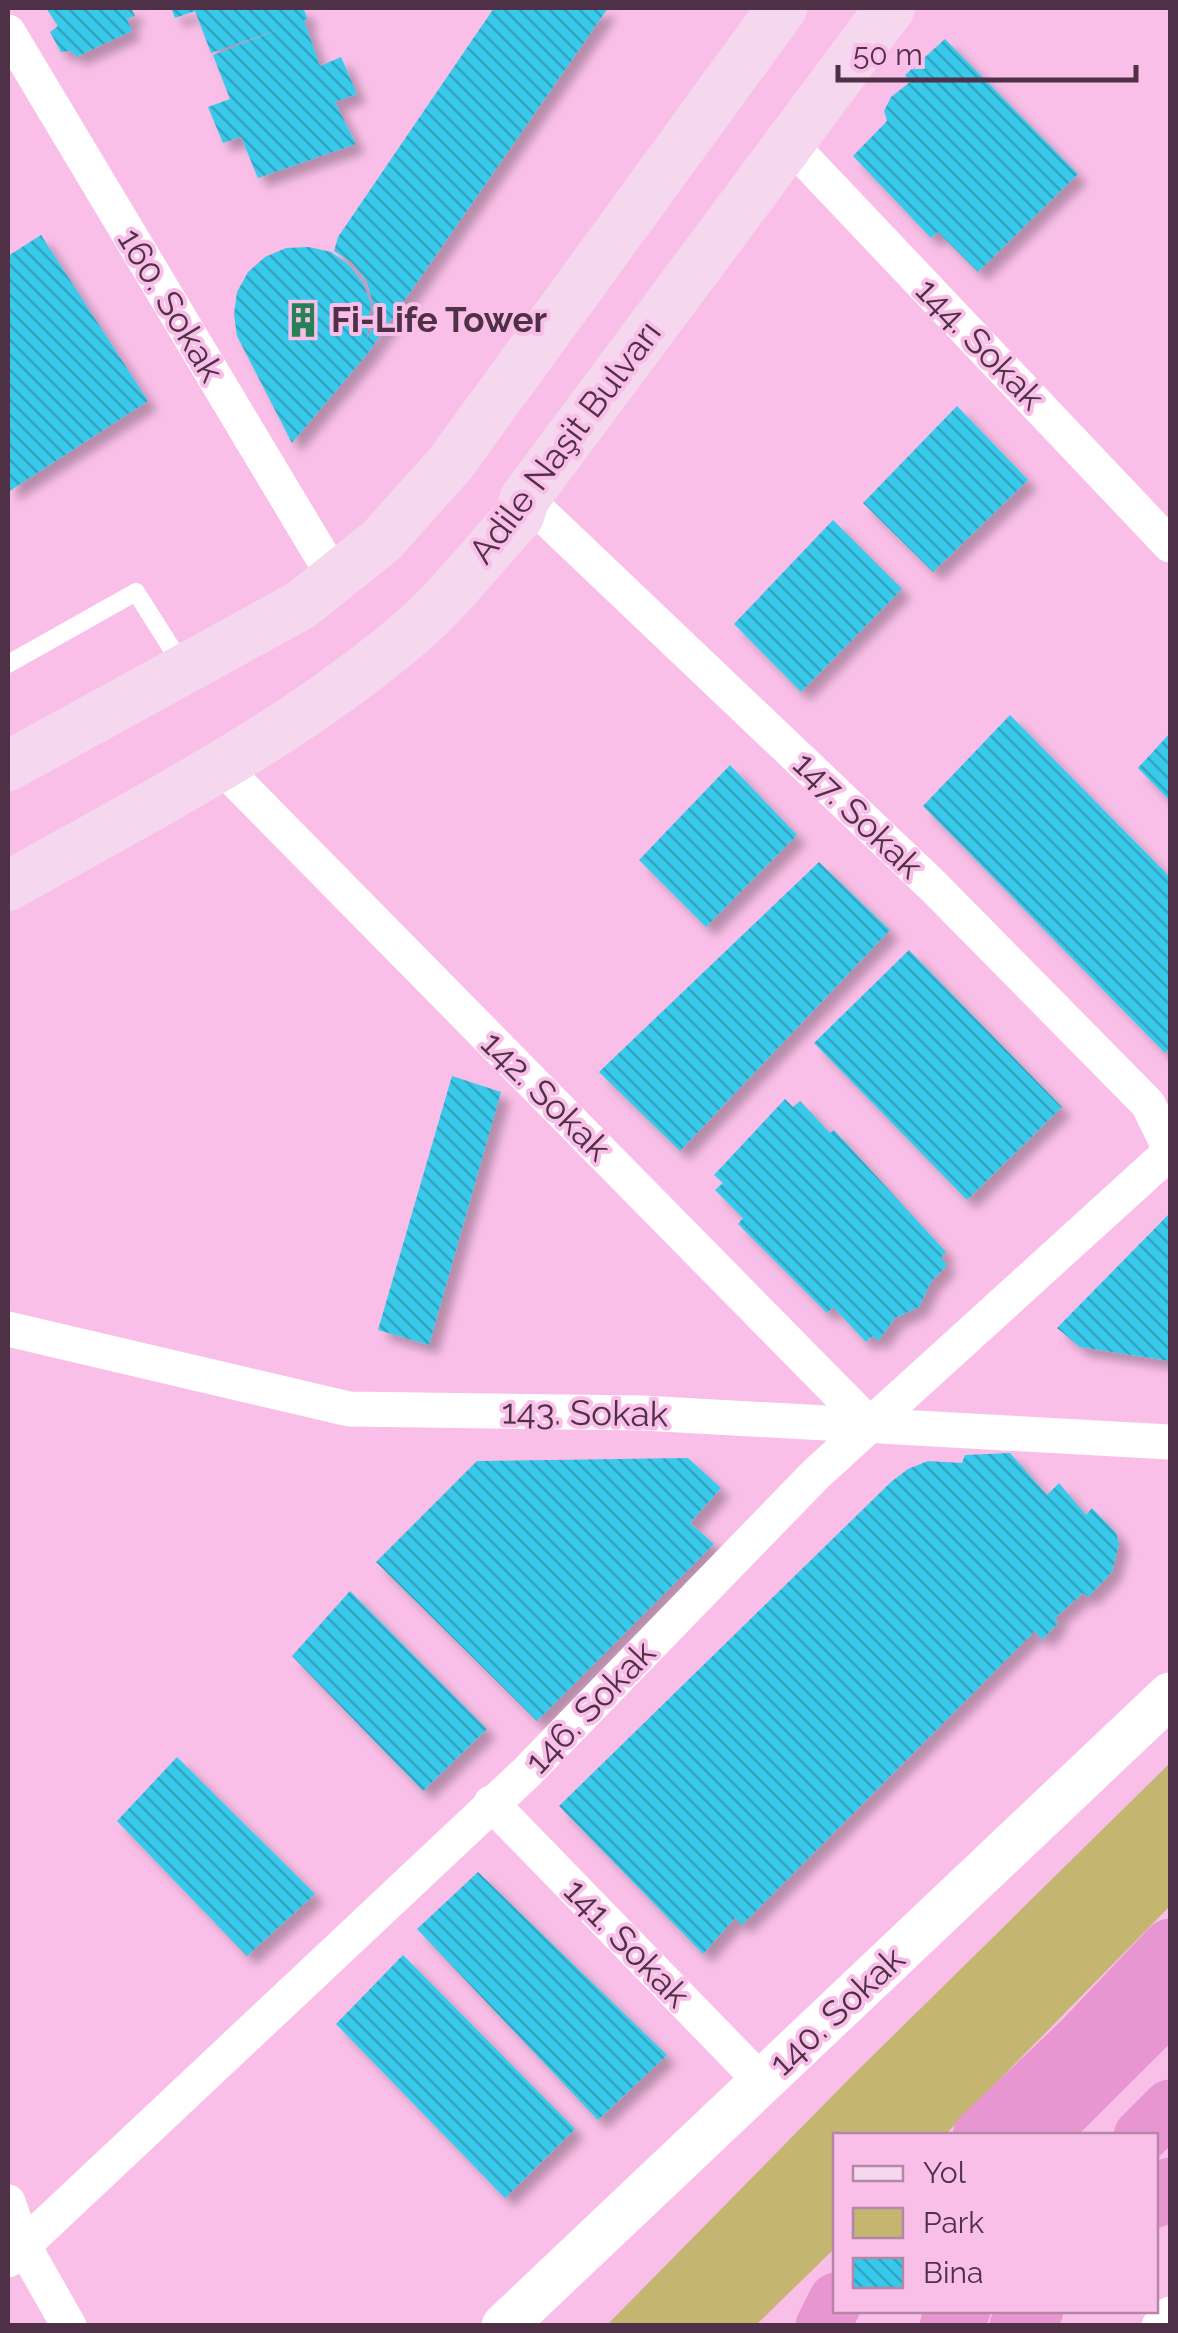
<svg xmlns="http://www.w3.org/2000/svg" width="1178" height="2333" viewBox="0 0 1178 2333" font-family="Raleway,sans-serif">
	<defs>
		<pattern id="building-back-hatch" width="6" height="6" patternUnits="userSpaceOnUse" patternTransform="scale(2.5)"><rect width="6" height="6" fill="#37c9eb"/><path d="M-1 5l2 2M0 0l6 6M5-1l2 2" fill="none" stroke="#31a4c0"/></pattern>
		<filter id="shadow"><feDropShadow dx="9" dy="9" stdDeviation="5" flood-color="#0004"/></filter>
	</defs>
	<rect width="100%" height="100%" fill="#fabfe8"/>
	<polygon fill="#c4b671" points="1170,1763 1170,1906 945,2135 836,2136 835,2248 756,2325 606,2326 850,2078"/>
	<g fill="url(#building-back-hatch)" filter="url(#shadow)">
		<polygon points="46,8 131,8 135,16 127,19 132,31 76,57 72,51 61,52 50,32 58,26"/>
		<polygon points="171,8 303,8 308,19 304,20 320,66 341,57 357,94 335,102 356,144 258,178 241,137 223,143 208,107 230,99 213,55 282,28 211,53 195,11 175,18"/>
		<polygon points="494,8 608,8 368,353 292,443 237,336 234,314 237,292 248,272 265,257 286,248 309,247 331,252 349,265 363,283 371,304 367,339 372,327 373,303 366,280 351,262 334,251 338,237"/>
		<polygon points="945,39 1078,174 978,272 938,232 931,238 853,156 887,121 884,111 891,97 910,82 905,75"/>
		<polygon points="41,235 148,401 8,492 8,256"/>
		<polygon points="957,406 1028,480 933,572 863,503"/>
		<polygon points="833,520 902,589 801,692 734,624"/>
		<polygon points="1010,715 1170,877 1170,1048 1165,1053 923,806"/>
		<polygon points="1170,733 1170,801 1138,768"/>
		<polygon points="730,765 797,835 706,927 639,860"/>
		<polygon points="819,862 890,930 680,1151 599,1072"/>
		<polygon points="909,950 1062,1107 967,1200 814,1043"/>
		<polygon points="452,1076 501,1092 429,1345 378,1330"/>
		<polygon points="785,1099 793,1107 800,1101 830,1133 834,1130 946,1252 941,1257 947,1265 931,1282 919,1307 895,1318 878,1341 873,1336 866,1342 833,1307 827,1313 738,1224 743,1218 715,1190 723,1183 714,1175"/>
		<polygon points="1170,1213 1170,1361 1080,1347 1057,1328"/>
		<polygon points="1010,1453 1047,1495 1059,1483 1086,1515 1092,1508 1116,1533 1119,1544 1112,1572 1088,1597 1083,1593 1055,1618 1058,1623 1042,1640 1035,1631 742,1925 735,1918 703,1954 559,1806 891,1482 908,1469 928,1461 962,1463 965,1455"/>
		<polygon points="688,1458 721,1488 690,1523 714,1544 537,1721 376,1562 477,1461"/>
		<polygon points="350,1591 487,1729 423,1791 292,1656"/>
		<polygon points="177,1757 315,1894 247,1956 117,1821"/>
		<polygon points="478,1872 667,2055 598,2120 417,1929"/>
		<polygon points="403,1955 575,2129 505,2198 336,2024"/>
	</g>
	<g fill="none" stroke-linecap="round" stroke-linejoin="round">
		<polyline stroke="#fff" stroke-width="18" points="8,664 136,592 184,668"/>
		<g stroke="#fff" stroke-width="35">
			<polyline points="8,32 335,578"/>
			<polyline points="790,144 1170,545"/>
			<polyline points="525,498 933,886 1148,1104 1170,1149"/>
			<polyline points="221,766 871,1426"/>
			<polyline points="8,1329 349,1409 643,1413 1170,1442"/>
			<polyline points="491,1803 762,2082"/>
			<polyline points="8,2202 23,2245 69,2326"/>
			<polyline points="8,2260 527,1772 816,1474 1170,1152"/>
			<polyline points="1159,2326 1170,2314"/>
		</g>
		<polyline stroke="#fff" stroke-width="45" points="504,2326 1170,1695"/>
		<g stroke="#f6d8ee" stroke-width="50">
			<polyline points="8,766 301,605 381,541 450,464 782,8"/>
			<path d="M8,886C145,809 288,737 409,634C449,600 483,555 519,516L525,498L890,8"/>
		</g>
		<g stroke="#e896d2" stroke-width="55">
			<polyline points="980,2136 1081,2040 1170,1946"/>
			<polyline points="1038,2136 1170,2005"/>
			<polyline points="1141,2136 1170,2107"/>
			<polyline points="1156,2200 1170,2185"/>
			<polyline points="823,2326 836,2300"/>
			<polyline points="947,2326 963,2310"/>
			<polyline points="1017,2326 1036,2310"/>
		</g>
	</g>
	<defs>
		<symbol id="building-bare" viewBox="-9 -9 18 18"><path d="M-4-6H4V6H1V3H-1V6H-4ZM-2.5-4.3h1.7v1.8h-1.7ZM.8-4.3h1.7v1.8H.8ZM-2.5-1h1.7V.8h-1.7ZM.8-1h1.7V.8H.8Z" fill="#278156" stroke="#fabfe8" stroke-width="2.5" paint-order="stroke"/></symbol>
	</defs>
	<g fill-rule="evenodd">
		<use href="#building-bare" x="278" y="295" width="50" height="50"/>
	</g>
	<g text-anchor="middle" stroke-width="8" stroke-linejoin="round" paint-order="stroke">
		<g font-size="35" fill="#4e3146" stroke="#fabfe8">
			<text transform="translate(171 305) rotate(59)" y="12">160. Sokak</text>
			<text transform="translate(980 344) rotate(46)" y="12">144. Sokak</text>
			<text transform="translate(565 442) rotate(-53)" y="12">Adile Naşit Bulvarı</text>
			<text transform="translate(858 815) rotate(44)" y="12">147. Sokak</text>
			<text transform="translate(546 1096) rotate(45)" y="12">142. Sokak</text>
			<text transform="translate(585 1413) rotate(1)" y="12">143. Sokak</text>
			<text transform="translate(590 1707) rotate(-46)" y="12">146. Sokak</text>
			<text transform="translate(627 1943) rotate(46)" y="12">141. Sokak</text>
			<text transform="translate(837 2011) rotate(-43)" y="12">140. Sokak</text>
		</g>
		<g font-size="35" font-weight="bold" fill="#4e3146" stroke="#fabfe8" text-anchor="start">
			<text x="331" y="332">Fi-Life Tower</text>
		</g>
	</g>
	<rect width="1178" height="2333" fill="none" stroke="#4e3146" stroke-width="20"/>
	<rect x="833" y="2133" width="325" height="180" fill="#fabfe8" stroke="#b586a7" stroke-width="2.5"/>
	<rect x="853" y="2166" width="50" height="15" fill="#f6d8ee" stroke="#b586a7" stroke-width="2.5"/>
	<text x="923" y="2183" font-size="30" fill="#4e3146">Yol</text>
	<rect x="853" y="2208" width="50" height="30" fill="#c4b671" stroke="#b586a7" stroke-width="2.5"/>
	<text x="923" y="2233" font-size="30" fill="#4e3146">Park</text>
	<rect x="853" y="2258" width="50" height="30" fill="url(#building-back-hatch)" stroke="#b586a7" stroke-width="2.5"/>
	<text x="923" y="2283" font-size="30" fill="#4e3146">Bina</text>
	<path d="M838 65v15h298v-15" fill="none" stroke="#4e3146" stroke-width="5"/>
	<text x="853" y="65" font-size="30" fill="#4e3146" stroke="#fabfe8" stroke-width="8" paint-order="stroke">50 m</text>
</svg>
